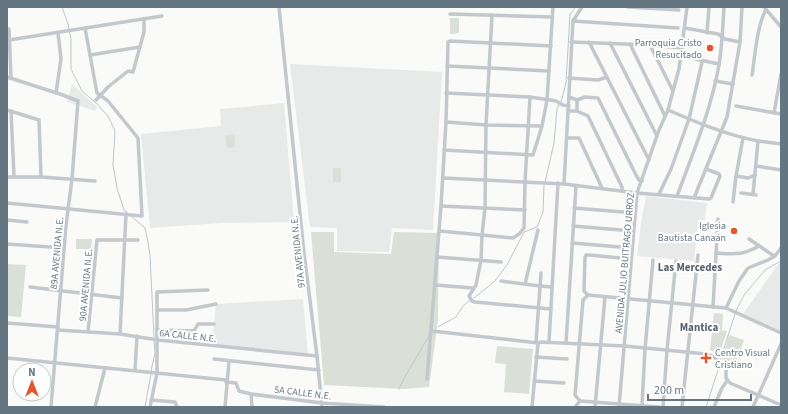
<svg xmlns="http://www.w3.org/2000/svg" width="788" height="414" viewBox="0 0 788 414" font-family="'Source Sans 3',sans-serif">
	<rect width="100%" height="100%" fill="#fafaf8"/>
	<g fill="#e8e9e9">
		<polygon points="290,64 442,72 433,230 392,228 389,252 337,251 337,228 310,227"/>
		<polygon points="72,84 97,107 95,111 67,102"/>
		<polygon points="284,103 294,222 221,223 150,228 141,134 221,126 220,109"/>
		<polygon points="646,196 707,203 705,220 698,221 694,261 637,256 641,223"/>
		<polygon points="779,263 781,264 781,331 743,314"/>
		<polygon points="303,299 308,354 212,345 216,304"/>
	</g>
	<g fill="#dadfd7">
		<polygon points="450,18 459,18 459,33 450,34"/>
		<polygon points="234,135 235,147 227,148 225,136"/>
		<rect x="333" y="168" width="8" height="14"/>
		<polygon points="311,232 334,232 334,252 391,254 394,232 439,233 438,320 429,387 404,389 324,385"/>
		<polygon points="76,239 92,239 91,249 76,249"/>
		<polygon points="7,264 26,265 21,317 7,316"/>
		<polygon points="714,313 723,314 722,330 719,330 727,331 719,355 710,350"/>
		<polygon points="729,335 744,340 734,369 722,359"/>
		<polygon points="497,346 533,349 529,394 504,392 506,364 495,363"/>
	</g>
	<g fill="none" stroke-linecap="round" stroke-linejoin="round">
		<g stroke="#bbc7cb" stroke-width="1">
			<polyline points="62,7 68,24 71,39 71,69 82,91 96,103 108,116 115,131 113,165 117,188 124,210 127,212"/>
			<polyline points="561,102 566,83 570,14 576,7"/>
			<polyline points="545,182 554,143 557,109 559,105"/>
			<polyline points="131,216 145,228 147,237 150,255 154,337"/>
			<polyline points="474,298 494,282 507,265 524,232 537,227 543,212 544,185"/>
			<polyline points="736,311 744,295 765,270 781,261"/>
			<polyline points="438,327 456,317 463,306 469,301"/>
			<polyline points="720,361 735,314"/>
			<polyline points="151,371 155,353 154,341"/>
			<polyline points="399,389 407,373 429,336"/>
			<polyline points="145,407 151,374"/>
			<polyline points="706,407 720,364"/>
		</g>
		<g stroke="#c3c8cc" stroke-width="3.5">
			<polyline points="279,7 304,253 317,356 322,407"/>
			<polyline points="582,7 573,21 564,184 637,193 709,199 711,198 720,176 719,174 706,169"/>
			<polyline points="628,7 679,10"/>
			<polyline points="764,7 781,27"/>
			<polyline points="450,14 552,17"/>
			<polyline points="492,15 486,125 485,208 482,235 481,260 476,285 469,296 472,301 475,302 551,309"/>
			<polyline points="573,21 678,28"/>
			<polyline points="685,28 718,34 725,39 740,42"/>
			<polyline points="9,29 11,78"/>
			<polyline points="707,33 709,7"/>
			<polyline points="9,40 162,16"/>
			<polyline points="571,42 650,45 682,48"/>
			<polyline points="589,42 649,160"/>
			<polyline points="610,43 657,136"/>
			<polyline points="630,44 665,116"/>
			<polyline points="650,45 673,91"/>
			<polyline points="90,55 140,47"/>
			<polyline points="681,56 719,64"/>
			<polyline points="447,66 549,71"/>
			<path d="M752,75C755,57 757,24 766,10"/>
			<polyline points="7,77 60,94 78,101 72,179 66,225 51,407"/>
			<polyline points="569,78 598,80 607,77"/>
			<polyline points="715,81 733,84"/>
			<polyline points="56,93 61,59 58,33"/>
			<polyline points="446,93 530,97 556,101 563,105 569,106"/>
			<polyline points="569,97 577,100 577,111"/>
			<polyline points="96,100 108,87 128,71 133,72 144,32 144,19"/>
			<polyline points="577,100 585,97 598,98 636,175 639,180 642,181"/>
			<polyline points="736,106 781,114"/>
			<polyline points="7,110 39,120 41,177"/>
			<path d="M668,110C698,123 727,135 758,141L753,194"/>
			<polyline points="11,111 14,176"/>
			<polyline points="568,111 577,111 588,116 622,187 622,190"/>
			<polyline points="774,113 781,74"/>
			<polyline points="446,122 486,125 542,126"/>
			<polyline points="567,138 579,138 602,188"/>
			<polyline points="758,141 781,144"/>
			<polyline points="444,150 533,155 542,126 547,100 553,7"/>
			<polyline points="756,166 781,170"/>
			<polyline points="736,176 748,178 755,175"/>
			<polyline points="7,177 41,177 95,181"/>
			<polyline points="443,178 564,184"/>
			<polyline points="741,193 756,195"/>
			<polyline points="659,194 671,169 689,119 702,62"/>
			<path d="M677,196C693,153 711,110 719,65C722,46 723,26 724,7"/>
			<polyline points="694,198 727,117 740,42 742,7"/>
			<polyline points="733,202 736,176 743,138"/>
			<polyline points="7,203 142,216 138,138 108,101 97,93 85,28"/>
			<polyline points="441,206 525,210"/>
			<polyline points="574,208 635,213"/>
			<polyline points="7,220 27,222"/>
			<polyline points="573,226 633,231"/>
			<polyline points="440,231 513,238 519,234 524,228 525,182 530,97"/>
			<polyline points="749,239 774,256"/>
			<polyline points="572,243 632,248"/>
			<polyline points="7,244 64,248"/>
			<path d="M716,253C735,254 741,256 759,246"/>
			<polyline points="437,257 501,262"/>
			<polyline points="501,281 540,286 552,287"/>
			<polyline points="525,284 538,230"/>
			<polyline points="435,285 473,288"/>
			<polyline points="30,287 122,298"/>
			<polyline points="588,295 726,308 739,281 748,268 768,260 775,256 781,248"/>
			<polyline points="713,307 718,219"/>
			<polyline points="726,308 781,333"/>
			<polyline points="157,310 186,310 216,304"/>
			<polyline points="7,323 58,327"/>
			<polyline points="58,330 120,334 158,340 317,356"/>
			<polyline points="157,330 194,331 198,324 214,324"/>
			<polyline points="432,331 538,343 540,342 625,346 706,354 714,357 726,368 726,378 730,383 781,405"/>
			<polyline points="88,332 97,240 138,240"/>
			<polyline points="120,334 126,214"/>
			<polyline points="536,342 541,273"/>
			<polyline points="549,342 558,183"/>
			<polyline points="566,343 576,186"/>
			<polyline points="536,357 567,359"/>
			<polyline points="7,358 226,380"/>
			<polyline points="214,359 319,370"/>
			<polyline points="135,370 137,336"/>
			<polyline points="427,379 441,206 446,122 448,42 450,41 551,46"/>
			<polyline points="534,381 564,383"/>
			<polyline points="226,382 236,383 239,391 251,394 322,403 384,407"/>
			<polyline points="251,394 252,407"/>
			<polyline points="151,400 175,402 177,407"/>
			<polyline points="580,401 659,407"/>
			<polyline points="642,405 645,349 653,260"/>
			<polyline points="95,407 105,368"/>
			<polyline points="150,407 157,373 157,292 208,290"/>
			<polyline points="225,407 229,361"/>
			<polyline points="532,407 538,343"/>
			<polyline points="575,407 580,401 575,395 583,300 588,295 584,291 585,257 586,255 589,255 631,259"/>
			<polyline points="595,407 605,297"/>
			<polyline points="619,407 637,193 659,130 668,110 673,91 679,69 687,7"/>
			<polyline points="663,407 667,350 676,261"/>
			<polyline points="682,407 698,255"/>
			<polyline points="714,407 722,388 727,381"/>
			<polyline points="753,407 781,344"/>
		</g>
	</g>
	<g fill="#e4572e" stroke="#fff" stroke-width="1.5">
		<circle cx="710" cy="48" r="4"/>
		<circle cx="734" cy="231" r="4"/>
		<path d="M704 352h4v4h4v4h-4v4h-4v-4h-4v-4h4z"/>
	</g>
	<g text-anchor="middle" stroke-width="4" stroke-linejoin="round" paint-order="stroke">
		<g font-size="10" fill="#657683" stroke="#fff" text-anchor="end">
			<text x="702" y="46">Parroquia Cristo<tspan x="702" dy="12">Resucitado</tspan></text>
			<text x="726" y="229">Iglesia<tspan x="726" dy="12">Bautista Canaán</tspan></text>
			<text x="715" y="356" text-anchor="start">Centro Visual<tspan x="715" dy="12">Cristiano</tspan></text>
		</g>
		<g font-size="10" fill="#657683" stroke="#fff">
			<text transform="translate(297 252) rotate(-96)" y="4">97A AVENIDA N.E.</text>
			<text transform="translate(56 253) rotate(-85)" y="4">89A AVENIDA N.E.</text>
			<text transform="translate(624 263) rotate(-85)" y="4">AVENIDA JULIO BUITRAGO URROZ</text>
			<text transform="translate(85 285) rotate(-85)" y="4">90A AVENIDA N.E.</text>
			<text transform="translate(188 335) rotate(6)" y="4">6A CALLE N.E.</text>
			<text transform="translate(303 392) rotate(7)" y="4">5A CALLE N.E.</text>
		</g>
		<g font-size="11" font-weight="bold" fill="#57646e" stroke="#fff">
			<text x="690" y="271">Las Mercedes</text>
			<text x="699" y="331">Mantica</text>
		</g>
	</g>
	<rect width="788" height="414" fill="none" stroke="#657683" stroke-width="16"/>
	<g transform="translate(32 382)"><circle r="19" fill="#ffffff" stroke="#c1c8cd"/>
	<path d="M0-3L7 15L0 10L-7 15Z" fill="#e4572e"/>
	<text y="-6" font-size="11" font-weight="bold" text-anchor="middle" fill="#657683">N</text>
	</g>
	<path d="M648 394v6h103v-6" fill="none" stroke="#657683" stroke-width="2"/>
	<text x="654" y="394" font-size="12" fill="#657683" stroke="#ffffff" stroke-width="3" paint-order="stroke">200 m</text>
</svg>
